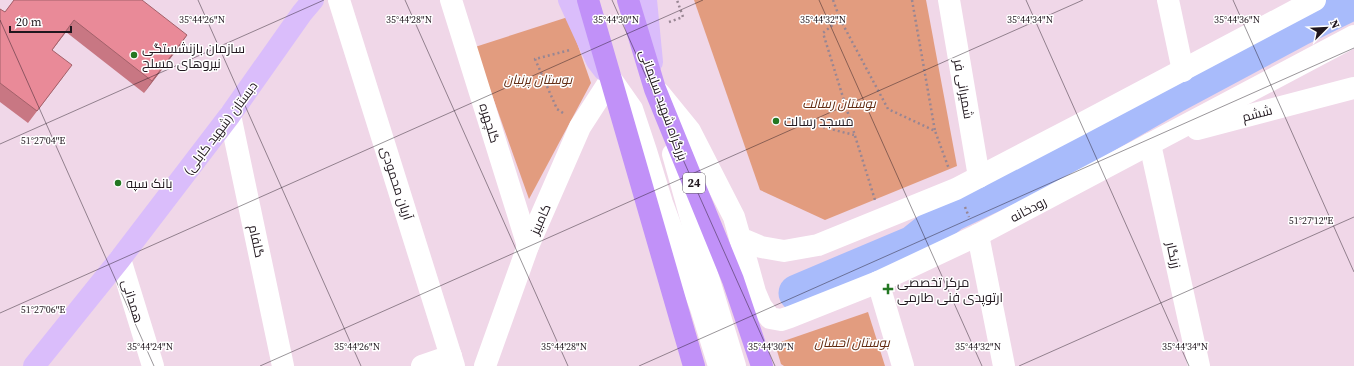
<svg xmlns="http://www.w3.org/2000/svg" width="1354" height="366" viewBox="0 0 1354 366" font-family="'Source Serif 4',Cairo,serif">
	<rect width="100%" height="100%" fill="#f0d7e8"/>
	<g fill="#e29c7f">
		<polygon points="694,0 926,0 957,166 825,220 760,190"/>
		<polygon points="568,17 591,83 529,199 475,47"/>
		<polygon points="868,312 885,366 784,366 781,364 775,344"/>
	</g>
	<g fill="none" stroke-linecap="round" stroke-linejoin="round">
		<polyline stroke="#a8bbfb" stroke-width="37" points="797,293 913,244 952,213 1049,167 1174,95 1299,28 1354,1"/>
		<g stroke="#988693" stroke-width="2.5" stroke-dasharray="2 3" stroke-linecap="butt">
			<polyline points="833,0 840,19 823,33 875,200"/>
			<polyline points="912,0 935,131"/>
			<polyline points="840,19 888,109 935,131 949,169"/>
			<polyline points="669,22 683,17 677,0"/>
			<polyline points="563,113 557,109 535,59 570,50"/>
			<polyline points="799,121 854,135"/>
			<polyline points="965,207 969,217"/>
		</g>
		<g stroke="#fff" stroke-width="22">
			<polyline points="339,0 454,366"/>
			<polyline points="451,0 528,246"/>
			<polyline points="949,0 979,177"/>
			<polyline points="1168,0 1183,71"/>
			<polyline points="659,93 690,131 734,217 740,238 761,247 784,251 818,245 956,189 1077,126 1315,0"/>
			<polyline points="230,115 283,366"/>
			<polyline points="1197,129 1354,88"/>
			<polyline points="1150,144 1199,366"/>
			<polyline points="673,154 701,254 735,366"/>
			<polyline points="978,235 1004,366"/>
			<polyline points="740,238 755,292 761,306 770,318 781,320 790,317 878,282 978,235 1354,36"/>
			<polyline points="120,259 153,366"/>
			<polyline points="878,282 903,366"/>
			<polyline points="422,366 451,356"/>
			<polyline points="485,366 528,246 580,127 611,79 632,109 646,151 662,203 701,308 719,366"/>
		</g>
		<g stroke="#dabdfb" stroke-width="22">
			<polyline points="569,0 597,61 604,70"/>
			<polyline points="646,0 652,62"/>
			<polyline points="34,366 120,259 230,115 302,13 313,0"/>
		</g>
		<g stroke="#c191f8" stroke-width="22">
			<polyline points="588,0 694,366"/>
			<polyline points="628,0 655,89 733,280 762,366"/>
		</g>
	</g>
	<polygon fill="#c87783" points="14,0 187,35 179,47 144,93 66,32 52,50 63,77 28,123 0,102 0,9 5,12"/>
	<g fill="#a3616a">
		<polygon points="74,20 66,32 43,62 52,50"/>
		<polygon points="187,35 179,47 144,93 152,81"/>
	</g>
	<polygon fill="#e98a98" stroke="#a3616a" points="14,0 142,0 187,35 152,81 74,20 52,50 72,65 37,111 0,83 0,9 5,12"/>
	<path fill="none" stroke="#20171e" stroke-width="1" stroke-opacity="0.45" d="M198,0L361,366M405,0L568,366M612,0L775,366M819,0L982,366M1026,0L1189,366M1233,0L1354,272M0,20L154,366M0,144L324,0M0,313L703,0M260,366L1083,0M639,366L1354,48M1019,366L1354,217"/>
	<g fill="#237722" stroke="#fff" stroke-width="1.5">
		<circle cx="134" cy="55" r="4"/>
		<circle cx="776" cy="121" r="4"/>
		<circle cx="118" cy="183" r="4"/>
		<path d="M886 283h4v4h4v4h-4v4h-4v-4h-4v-4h4z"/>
	</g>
	<g text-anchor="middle" stroke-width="3" stroke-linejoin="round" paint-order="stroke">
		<rect fill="#fff" stroke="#635d62" stroke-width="1" x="683" y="173" width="22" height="20" rx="3"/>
		<g font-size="12" font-weight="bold" fill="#20171e">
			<text x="694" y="187">24</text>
		</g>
		<g font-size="13" fill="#20171e" stroke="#fff" text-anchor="start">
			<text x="142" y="53">سازمان بازنشستگی<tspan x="142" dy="15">نیروهای مسلح</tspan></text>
			<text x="784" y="126">مسجد رسالت</text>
			<text x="126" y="188">بانک سپه</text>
			<text x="897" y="287">مرکز تخصصی<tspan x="897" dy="15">ارتوپدی فنی طارمی</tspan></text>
		</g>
		<g font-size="13" font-style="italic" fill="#612a10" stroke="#fff">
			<text x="538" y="84">بوستان پرنیان</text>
			<text x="839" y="108">بوستان رسالت</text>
			<text x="852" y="347">بوستان احسان</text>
		</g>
		<g font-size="13" fill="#20171e" stroke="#fff">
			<text transform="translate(964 89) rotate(80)" y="5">شمیرانی فر</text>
			<text transform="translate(664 105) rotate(70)" y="5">بزرگراه شهید سلیمانی</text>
			<text transform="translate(1257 113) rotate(-15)" y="5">ششم</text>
			<text transform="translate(490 123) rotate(73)" y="5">گلچهره</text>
			<text transform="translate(220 128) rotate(-53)" y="5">دبستان (شهید کابلی)</text>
			<text transform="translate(397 183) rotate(72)" y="5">آریان محمودی</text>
			<text transform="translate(1028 209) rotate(-28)" y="5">رودخانه</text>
			<text transform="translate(540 219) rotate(-66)" y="5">کامبیز</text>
			<text transform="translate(257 241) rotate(78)" y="5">گلفام</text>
			<text transform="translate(1174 255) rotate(78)" y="5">زرنگار</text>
			<text transform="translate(133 301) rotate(73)" y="5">همدانی</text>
		</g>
	</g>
	<g font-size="10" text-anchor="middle" fill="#20171e" stroke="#fff" stroke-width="3" stroke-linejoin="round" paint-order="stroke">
		<text x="202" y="23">35°44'26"N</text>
		<text x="409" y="23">35°44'28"N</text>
		<text x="616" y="23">35°44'30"N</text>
		<text x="823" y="23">35°44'32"N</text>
		<text x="1030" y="23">35°44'34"N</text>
		<text x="1237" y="23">35°44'36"N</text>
		<text x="43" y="144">51°27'04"E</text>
		<text x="1311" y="224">51°27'12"E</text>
		<text x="43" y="313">51°27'06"E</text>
		<text x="150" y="350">35°44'24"N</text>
		<text x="357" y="350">35°44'26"N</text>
		<text x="564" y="350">35°44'28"N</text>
		<text x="771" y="350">35°44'30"N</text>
		<text x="978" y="350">35°44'32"N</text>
		<text x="1185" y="350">35°44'34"N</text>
	</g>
	<g transform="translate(1326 28) rotate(66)" stroke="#ffffff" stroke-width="3" paint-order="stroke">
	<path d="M0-3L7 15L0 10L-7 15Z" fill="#20171e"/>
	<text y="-6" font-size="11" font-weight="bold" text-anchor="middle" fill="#20171e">N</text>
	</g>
	<path d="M10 26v6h61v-6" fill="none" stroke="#20171e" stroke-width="2"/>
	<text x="16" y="26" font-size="12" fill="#20171e" stroke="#ffffff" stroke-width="3" paint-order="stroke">20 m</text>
</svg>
